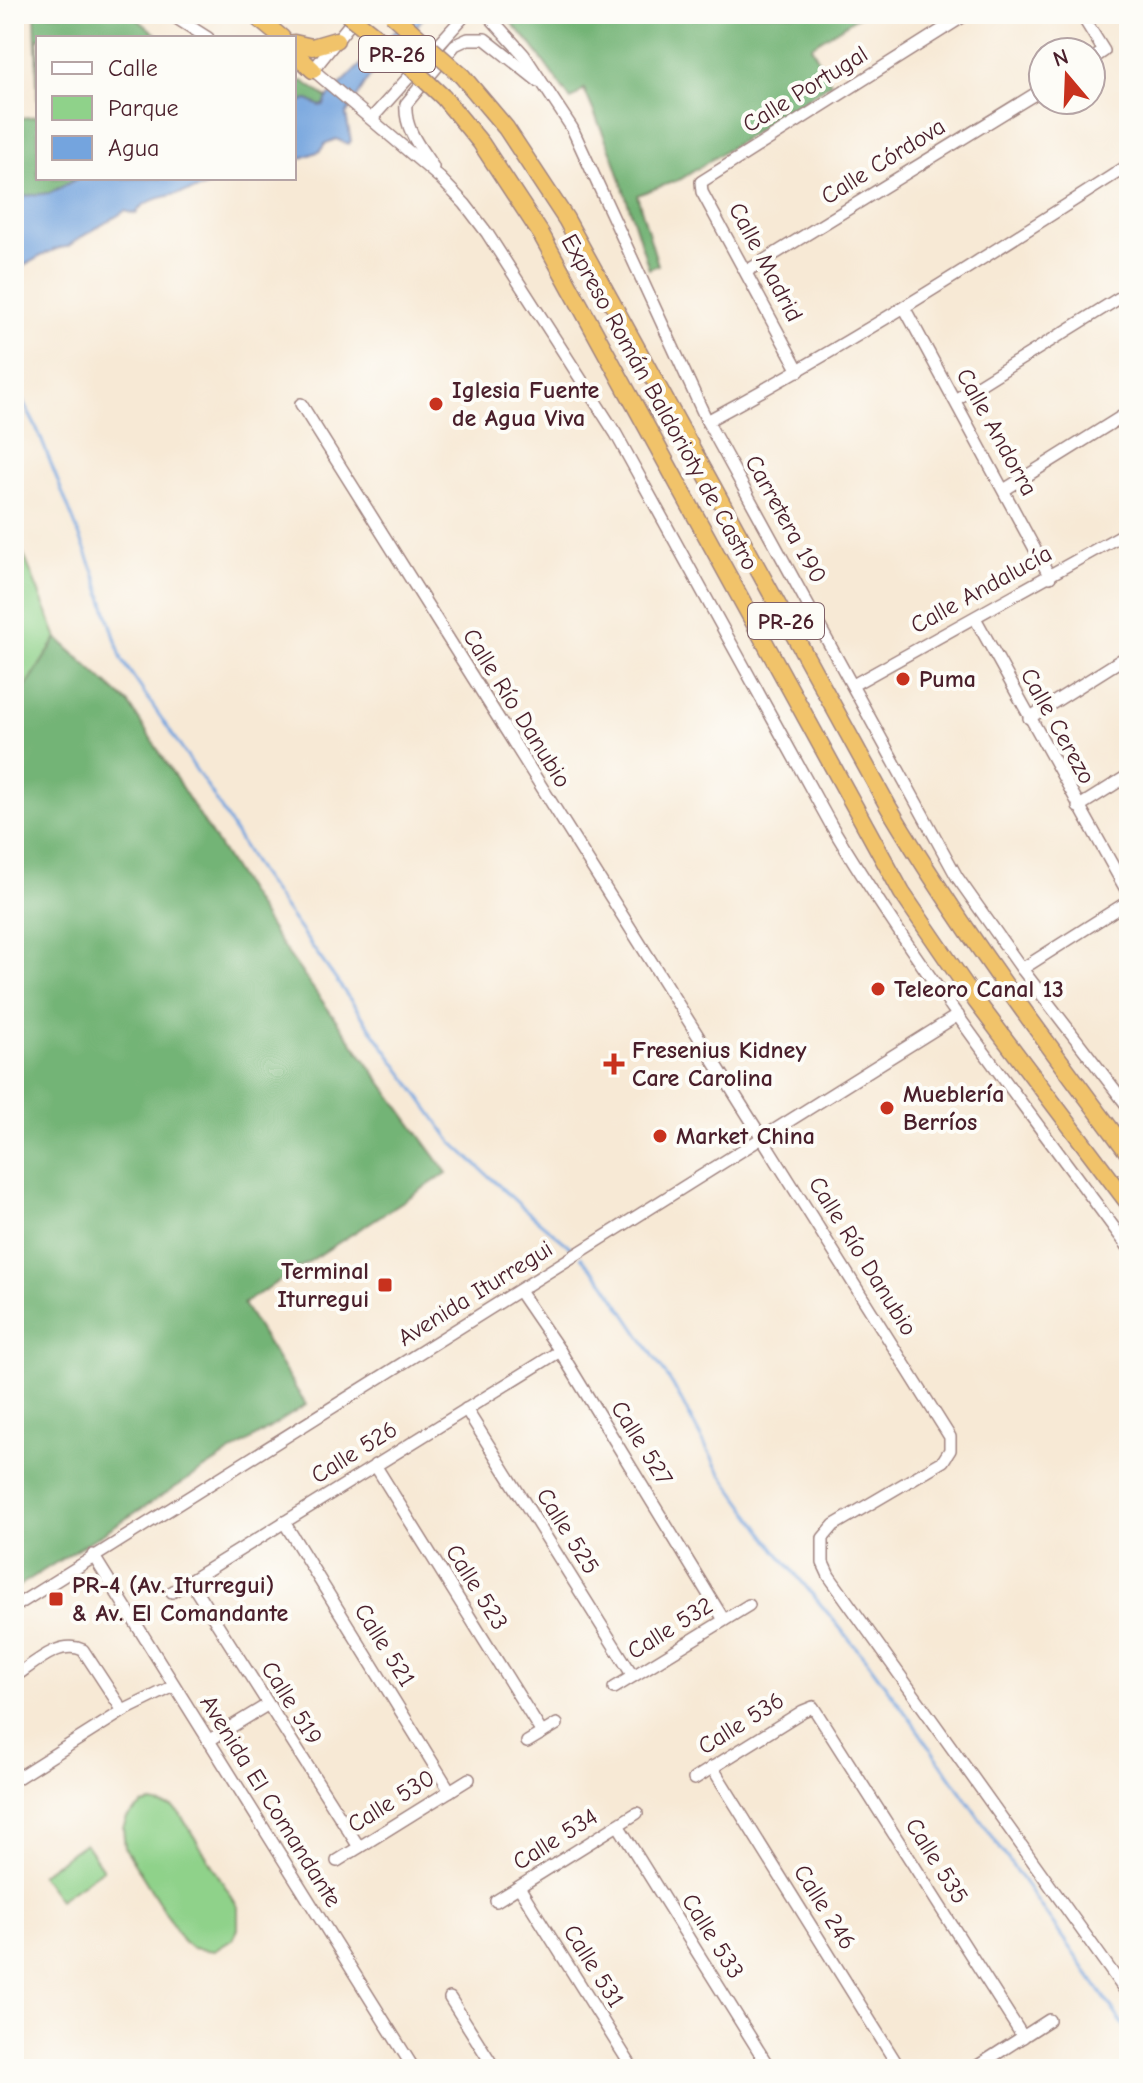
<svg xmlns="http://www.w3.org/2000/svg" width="1143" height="2083" viewBox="0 0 1143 2083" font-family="'Comic Neue',sans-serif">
	<rect width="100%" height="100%" fill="#fdfcf7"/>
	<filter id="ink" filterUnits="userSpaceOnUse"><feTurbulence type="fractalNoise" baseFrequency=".0125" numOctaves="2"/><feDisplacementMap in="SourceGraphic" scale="16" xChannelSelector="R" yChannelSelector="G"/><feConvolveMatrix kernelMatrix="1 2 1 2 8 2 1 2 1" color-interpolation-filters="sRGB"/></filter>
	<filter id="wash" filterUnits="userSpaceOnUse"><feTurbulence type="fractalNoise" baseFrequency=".006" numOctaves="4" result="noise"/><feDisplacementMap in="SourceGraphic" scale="32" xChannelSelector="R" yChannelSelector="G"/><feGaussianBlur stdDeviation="1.8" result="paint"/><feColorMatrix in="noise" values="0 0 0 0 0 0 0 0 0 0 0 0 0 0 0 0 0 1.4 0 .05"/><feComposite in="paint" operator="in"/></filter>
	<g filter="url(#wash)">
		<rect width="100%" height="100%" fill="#f7e9d5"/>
		<g fill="#8fd28a" stroke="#6c785a" stroke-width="2">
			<polygon points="14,530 57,638 14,706"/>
			<polygon points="152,1803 172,1807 180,1814 238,1907 238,1929 233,1939 214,1951 192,1948 183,1941 125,1848 123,1828 127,1818 142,1805"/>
			<polygon points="85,1843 103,1869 59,1900 40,1875"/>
		</g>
		<g fill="#73b476" stroke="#5e6a50" stroke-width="2">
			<polygon points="35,14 131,14 161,38 38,38 38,178 78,178 50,193 25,196 14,209 14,119 38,116"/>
			<polygon points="503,14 862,14 811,46 831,83 681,179 637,195 658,265 649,269 613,156 584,89 571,100 530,43"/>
			<polygon points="303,81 327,98 324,105 321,106 308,100 294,102 294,82"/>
			<polygon points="57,638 129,704 278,940 447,1173 243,1304 306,1405 14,1589 14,706"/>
		</g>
		<g fill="#74a4de" stroke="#5f6284" stroke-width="2">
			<polygon points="412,14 427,14 369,78 346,115 351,141 348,144 336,139 326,143 320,151 294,161 294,102 308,100 320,106 324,105 327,98"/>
			<path d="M78,178H219C216,180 213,183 210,185C193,195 145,193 136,214L125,211C105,224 85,233 67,247C56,246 25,265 14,272V209L25,196L50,193Z"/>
		</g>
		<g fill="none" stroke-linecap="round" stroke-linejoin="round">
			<g stroke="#74a4de" stroke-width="3">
				<polyline points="14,384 38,431 96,577 122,660 211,792 258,871 452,1142 521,1206 575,1251"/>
				<polyline points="581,1257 604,1282 673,1385 716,1466 775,1549 868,1662 910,1719 1129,2033"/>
			</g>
		</g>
	</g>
	<g filter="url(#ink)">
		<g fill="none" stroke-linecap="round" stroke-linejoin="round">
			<defs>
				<g id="minor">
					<polyline points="170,14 208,38"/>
					<polyline points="487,14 524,55 572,128 707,421 957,877 1022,969 1129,1108"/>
					<polyline points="1081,14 1104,51 1091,60"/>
					<path d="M313,70L440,178L465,204L487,233L616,434L831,825C920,973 1027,1109 1129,1248"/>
					<polyline points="313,70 358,14"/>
					<polyline points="372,118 466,14"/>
					<path d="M433,167C420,147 404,129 406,104L455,45L468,39H485L538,81"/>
					<polyline points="747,271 1043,89"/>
					<polyline points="905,309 1050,577"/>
					<polyline points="799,371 702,192 701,182 967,14"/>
					<polyline points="955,400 1129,292"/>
					<polyline points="301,404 950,1437 950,1450 943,1461 834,1525 823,1538 823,1563 829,1576 1129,1996"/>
					<path d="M707,421C852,343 990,254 1129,165"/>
					<polyline points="1004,490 1129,412"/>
					<polyline points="975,618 1129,895"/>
					<polyline points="853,685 1129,531"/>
					<polyline points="1029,718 1129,655"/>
					<polyline points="1078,807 1129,775"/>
					<polyline points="1022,969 1129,901"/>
					<polyline points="519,1291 560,1351 724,1620"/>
					<polyline points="466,1409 633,1676"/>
					<polyline points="375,1465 542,1733"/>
					<polyline points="284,1522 450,1791"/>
					<polyline points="93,1555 414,2069"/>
					<polyline points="190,1581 359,1847"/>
					<polyline points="172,1592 560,1351"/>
					<polyline points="14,1607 958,1015"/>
					<path d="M14,1677C34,1664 59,1639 83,1650L123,1711L14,1780"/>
					<polyline points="614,1688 749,1605"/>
					<polyline points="123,1711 174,1686"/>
					<polyline points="208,1741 267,1705"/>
					<polyline points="527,1742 557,1724"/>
					<polyline points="712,1767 900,2069"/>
					<polyline points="694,1779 803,1711 813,1707 1023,2037"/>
					<polyline points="618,1825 770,2069"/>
					<polyline points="337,1861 469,1779"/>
					<polyline points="519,1887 633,2069"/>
					<polyline points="496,1901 637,1813"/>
					<polyline points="450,1998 495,2069"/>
					<polyline points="973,2069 1049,2020"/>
				</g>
				<g id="highway">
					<polyline points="253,14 282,38"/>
					<polyline points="294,43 312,47 336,40"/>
					<polyline points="294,52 313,70"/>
					<path d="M462,76L506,128L566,219L889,808C961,929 1045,1041 1129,1154"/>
					<polyline points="443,97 481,143 541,234 902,893 976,1001 1129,1204"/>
				</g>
			</defs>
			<use href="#minor" stroke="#a08480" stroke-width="14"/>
			<use href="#highway" stroke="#a08480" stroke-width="19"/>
			<use href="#minor" stroke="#fff" stroke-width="11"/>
			<use href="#highway" stroke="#f1c36a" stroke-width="16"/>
			<defs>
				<g id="highway-bridge">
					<polyline points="347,14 393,50 443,97"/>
					<polyline points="392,14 462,76"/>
				</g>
			</defs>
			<use href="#highway-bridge" stroke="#a08480" stroke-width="19" stroke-linecap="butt"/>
			<use href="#highway-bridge" stroke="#f1c36a" stroke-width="16"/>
		</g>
	</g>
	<g fill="#c8321e" stroke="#fdfcf7" stroke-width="3">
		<circle cx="436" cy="404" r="8"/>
		<circle cx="903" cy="679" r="8"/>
		<circle cx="878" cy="989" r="8"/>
		<path d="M610 1052h8v8h8v8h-8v8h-8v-8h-8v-8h8z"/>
		<circle cx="887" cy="1108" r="8"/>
		<circle cx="660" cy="1136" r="8"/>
		<rect x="377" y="1277" width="16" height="16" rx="4"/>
		<rect x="48" y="1591" width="16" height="16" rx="4"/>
	</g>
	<g text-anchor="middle" stroke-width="8" stroke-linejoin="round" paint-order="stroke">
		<g fill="#fdfcf7" stroke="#806168" stroke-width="2">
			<rect x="359" y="36" width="76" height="36" rx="6"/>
			<rect x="748" y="603" width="76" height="36" rx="6"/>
		</g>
		<g font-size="22" font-weight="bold" fill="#4a1f2b">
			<text x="397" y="62">PR-26</text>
			<text x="786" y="629">PR-26</text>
		</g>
		<g font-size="24" fill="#4a1f2b" stroke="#fdfcf7">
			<text transform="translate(805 89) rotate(-32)" y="8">Calle Portugal</text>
			<text transform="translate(883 161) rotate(-32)" y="8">Calle Córdova</text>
			<text transform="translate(766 262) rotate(62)" y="8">Calle Madrid</text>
			<text transform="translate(660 402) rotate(61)" y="8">Expreso Román Baldorioty de Castro</text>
			<text transform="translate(997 432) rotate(61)" y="8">Calle Andorra</text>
			<text transform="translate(786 519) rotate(61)" y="8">Carretera 190</text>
			<text transform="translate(981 589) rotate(-29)" y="8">Calle Andalucía</text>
			<text transform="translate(517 708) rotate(58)" y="8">Calle Río Danubio</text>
			<text transform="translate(1058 726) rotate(61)" y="8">Calle Cerezo</text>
			<text transform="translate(863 1256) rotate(58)" y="8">Calle Río Danubio</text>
			<text transform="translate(475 1293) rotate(-32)" y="8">Avenida Iturregui</text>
			<text transform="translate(642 1443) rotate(58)" y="8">Calle 527</text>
			<text transform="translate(354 1452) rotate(-32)" y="8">Calle 526</text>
			<text transform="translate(568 1531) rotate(58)" y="8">Calle 525</text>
			<text transform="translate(477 1587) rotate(58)" y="8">Calle 523</text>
			<text transform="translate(670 1628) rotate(-32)" y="8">Calle 532</text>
			<text transform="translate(385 1645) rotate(58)" y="8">Calle 521</text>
			<text transform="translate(292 1703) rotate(58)" y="8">Calle 519</text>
			<text transform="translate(741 1723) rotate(-32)" y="8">Calle 536</text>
			<text transform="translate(271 1801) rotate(58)" y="8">Avenida El Comandante</text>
			<text transform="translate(391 1801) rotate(-32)" y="8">Calle 530</text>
			<text transform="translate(555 1839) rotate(-32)" y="8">Calle 534</text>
			<text transform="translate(937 1861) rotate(58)" y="8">Calle 535</text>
			<text transform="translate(825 1907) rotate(58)" y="8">Calle 246</text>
			<text transform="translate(713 1936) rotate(58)" y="8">Calle 533</text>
			<text transform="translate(594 1966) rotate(58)" y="8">Calle 531</text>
		</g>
		<g font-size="24" font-weight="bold" fill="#4a1f2b" stroke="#fdfcf7" text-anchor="start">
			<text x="452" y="398">Iglesia Fuente<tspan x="452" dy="28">de Agua Viva</tspan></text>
			<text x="919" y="687">Puma</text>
			<text x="894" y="997">Teleoro Canal 13</text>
			<text x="632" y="1058">Fresenius Kidney<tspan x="632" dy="28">Care Carolina</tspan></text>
			<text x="903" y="1102">Mueblería<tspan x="903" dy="28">Berríos</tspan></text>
			<text x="676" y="1144">Market China</text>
			<text x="369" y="1279" text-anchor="end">Terminal<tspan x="369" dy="28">Iturregui</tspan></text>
			<text x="72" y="1593">PR-4 (Av. Iturregui)<tspan x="72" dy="28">&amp; Av. El Comandante</tspan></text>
		</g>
	</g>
	<rect width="1143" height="2083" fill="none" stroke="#fdfcf7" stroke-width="48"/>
	<rect x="36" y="36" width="260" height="144" fill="#fdfcf7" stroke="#b5a4a5" stroke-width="2"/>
	<rect x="52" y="62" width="40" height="12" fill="#ffffff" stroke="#b5a4a5" stroke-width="2"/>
	<text x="108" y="76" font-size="24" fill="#4a1f2b">Calle</text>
	<rect x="52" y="96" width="40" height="24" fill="#8fd28a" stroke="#b5a4a5" stroke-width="2"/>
	<text x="108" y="116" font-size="24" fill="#4a1f2b">Parque</text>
	<rect x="52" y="136" width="40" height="24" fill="#74a4de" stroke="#b5a4a5" stroke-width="2"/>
	<text x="108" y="156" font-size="24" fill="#4a1f2b">Agua</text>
	<g transform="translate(1067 76) rotate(341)"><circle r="38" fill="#fdfcf7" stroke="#b5a4a5" stroke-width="2"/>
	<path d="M0-6L14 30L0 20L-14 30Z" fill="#c8321e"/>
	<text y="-12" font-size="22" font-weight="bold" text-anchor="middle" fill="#4a1f2b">N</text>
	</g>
</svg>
